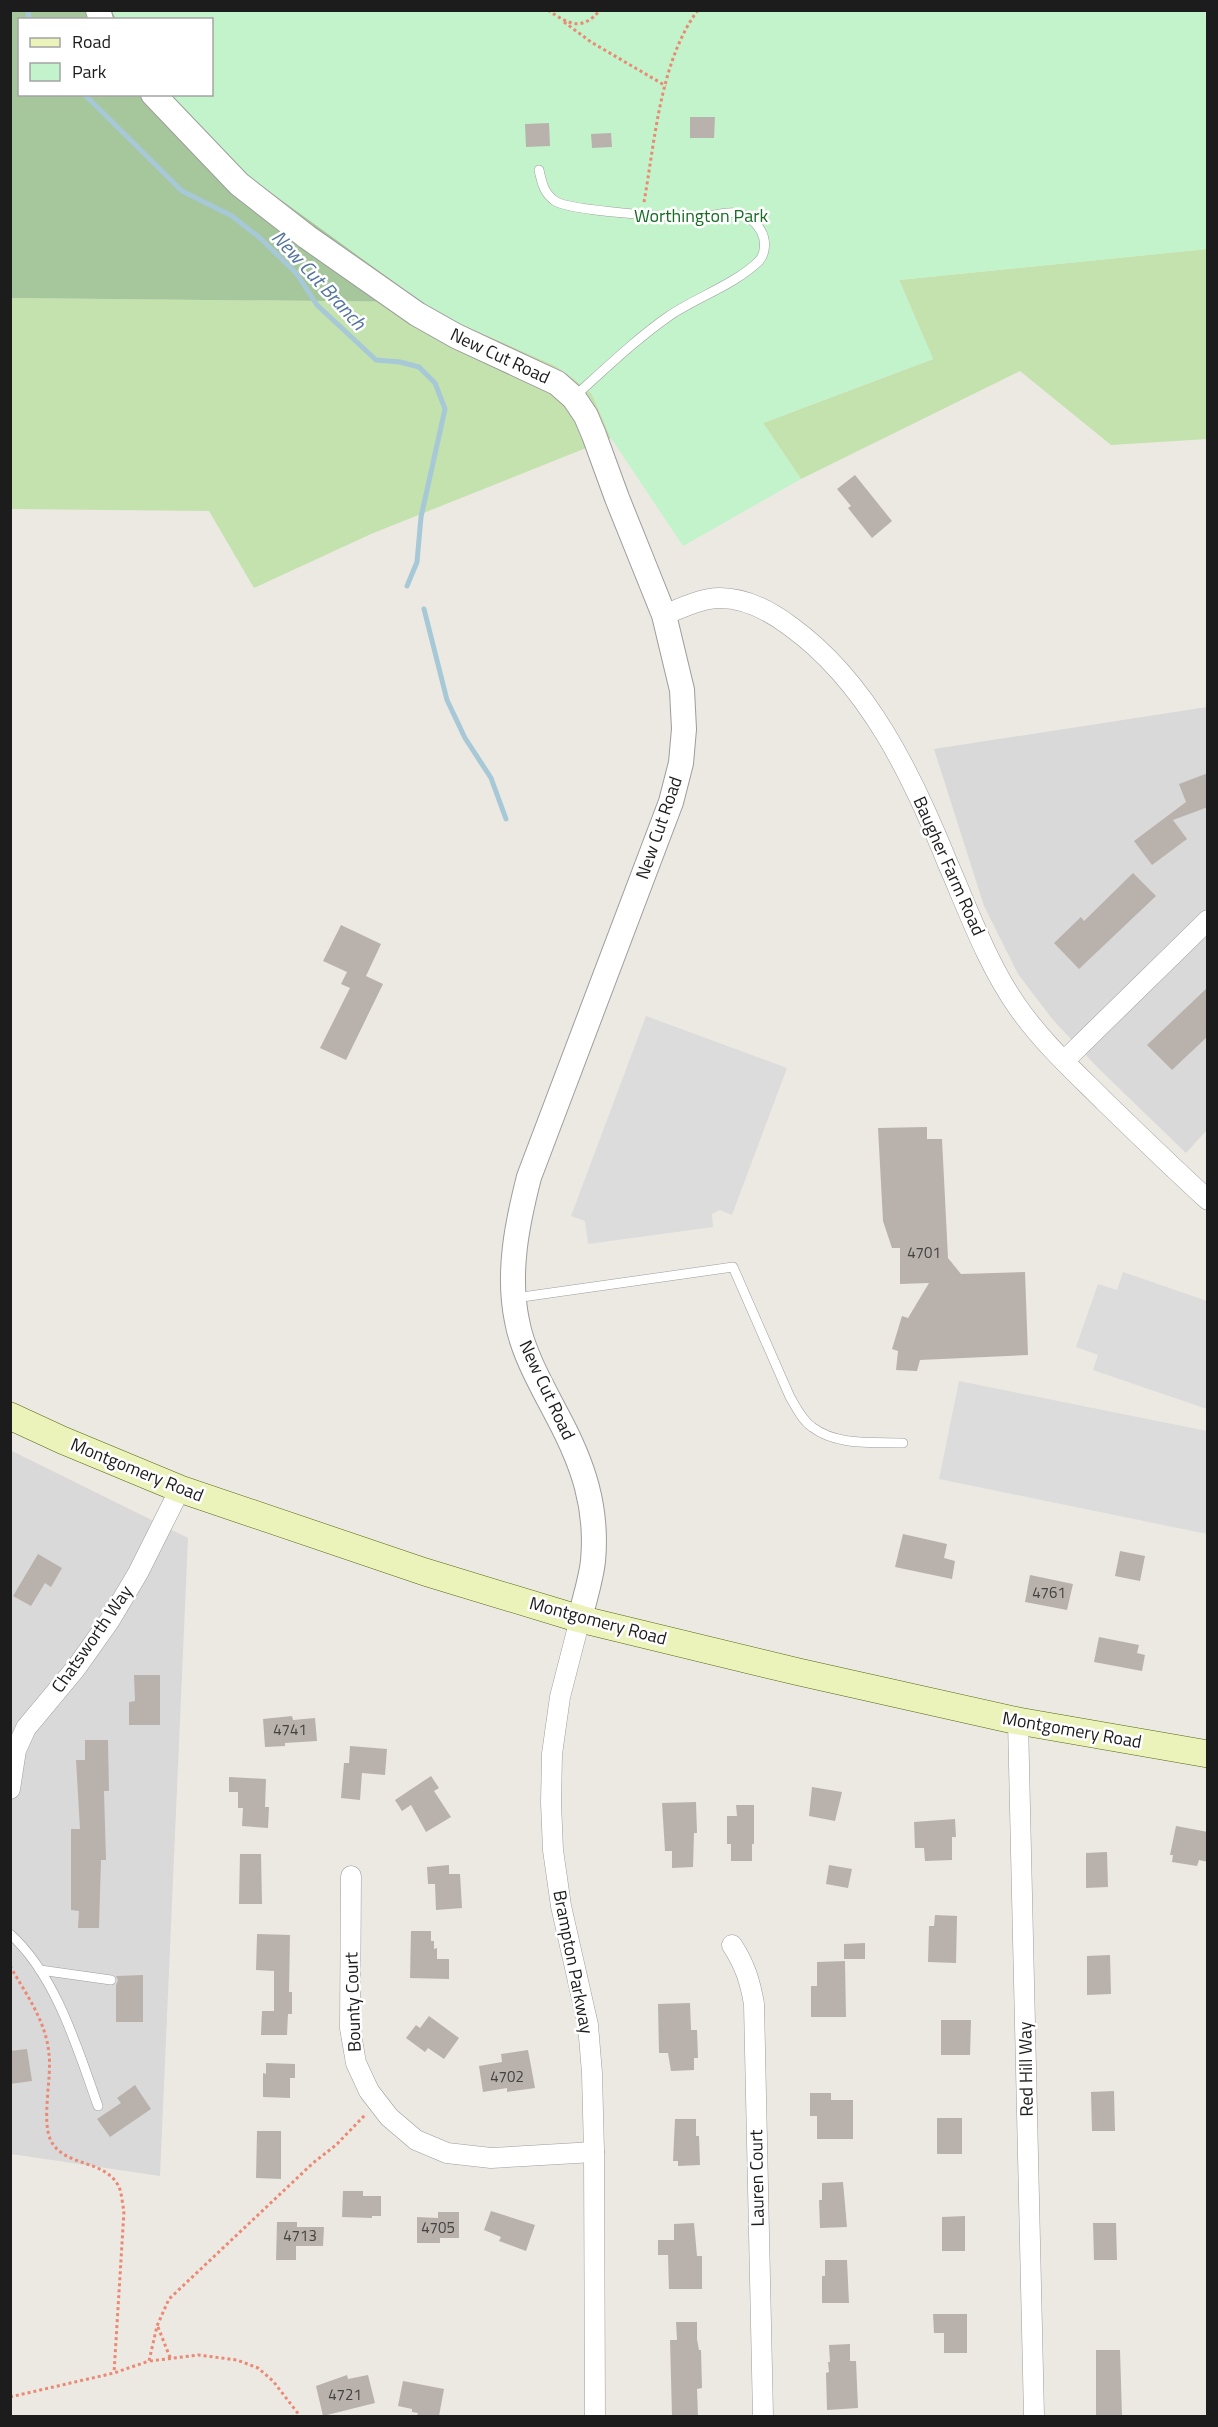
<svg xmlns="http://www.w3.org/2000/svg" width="1218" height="2427" viewBox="0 0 1218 2427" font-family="'Titillium Web',sans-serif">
	<rect width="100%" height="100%" fill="#ece9e2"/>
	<g fill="#dad9d9">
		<polygon points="1207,707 1207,1130 1186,1153 1099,1069 1053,1020 1018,974 984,906 934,749"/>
		<polygon points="10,1450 188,1538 160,2176 11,2154"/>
	</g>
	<g fill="#c3e2ad">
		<polygon points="1207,249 1207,439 1111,445 1020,371 801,479 763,423 933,359 899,280"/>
		<polygon points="11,298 422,302 459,323 556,366 573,378 592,394 611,438 371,534 254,588 209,511 11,509"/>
	</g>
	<polygon fill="#a5c79b" points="112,10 116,19 20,20 20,94 169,95 247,175 422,302 11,298 11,11"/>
	<polygon fill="#c3f3ca" points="112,11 1205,11 1208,37 1207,249 899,280 933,359 763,423 801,479 683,546 611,438 592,394 573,378 556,366 459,323 422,302 247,175 169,95 212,94 212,20 116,19"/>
	<g fill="#dcdcdc">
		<polygon points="646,1016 787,1068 732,1215 720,1210 712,1214 713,1227 588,1244 585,1221 571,1216"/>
		<polygon points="1123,1272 1207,1301 1207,1409 1093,1370 1098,1355 1076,1347 1098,1284 1117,1290"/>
		<polygon points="959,1381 1207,1431 1207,1534 939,1479"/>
	</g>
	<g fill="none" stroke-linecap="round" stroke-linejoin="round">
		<g stroke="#a7c8d6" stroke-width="5">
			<polyline points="28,10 29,20"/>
			<polyline points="84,94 182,191 232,216 260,238 296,273 317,305 376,360 400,362 419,367 435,383 445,409 421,517 417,562 407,586"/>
			<polyline points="424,609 447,700 465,738 491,778 506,819"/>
		</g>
	</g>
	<g fill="#b9b2ac">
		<polygon points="690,117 715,117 714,138 690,138"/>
		<polygon points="549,123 550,146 526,147 525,124"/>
		<polygon points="611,133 612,147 592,148 591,134"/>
		<polygon points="855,475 892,521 872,538 848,508 851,506 837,489"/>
		<polygon points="1208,773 1208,807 1173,820 1187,839 1152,865 1134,841 1186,802 1179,784"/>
		<polygon points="1133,873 1156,896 1079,969 1054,943 1081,917 1084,921"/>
		<polygon points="341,925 381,944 366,976 383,984 346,1060 320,1048 350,988 341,984 347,972 323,961"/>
		<polygon points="1208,987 1208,1036 1172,1070 1147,1045"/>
		<polygon points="927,1127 927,1139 942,1139 948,1258 961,1274 1025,1272 1028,1355 920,1360 917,1371 896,1370 898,1351 892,1349 902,1316 908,1318 929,1283 900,1284 900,1248 892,1248 883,1221 878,1128"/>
		<polygon points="903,1534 947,1544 944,1558 955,1561 952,1579 895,1567"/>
		<polygon points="1120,1551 1145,1556 1140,1581 1115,1576"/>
		<polygon points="38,1554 62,1568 51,1587 45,1583 31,1606 13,1596"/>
		<polygon points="1030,1575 1073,1584 1067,1610 1025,1602"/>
		<polygon points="1099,1637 1139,1645 1137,1653 1145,1655 1142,1671 1094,1662"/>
		<polygon points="134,1675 160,1675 160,1725 129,1725 129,1702 135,1701"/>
		<polygon points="292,1716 293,1720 315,1718 317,1741 285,1743 285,1746 265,1747 263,1719"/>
		<polygon points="85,1740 108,1740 109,1791 104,1791 106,1860 101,1860 99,1928 78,1928 79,1911 71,1910 71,1829 80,1829 76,1760 85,1760"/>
		<polygon points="350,1746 387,1749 385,1775 362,1773 360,1800 341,1798 344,1763 349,1763"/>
		<polygon points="431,1776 439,1788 434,1791 451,1817 426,1832 411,1805 402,1811 395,1800"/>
		<polygon points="229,1777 266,1779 265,1807 269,1807 268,1828 242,1826 243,1808 238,1808 238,1792 229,1792"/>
		<polygon points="812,1787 842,1792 835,1821 809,1816"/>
		<polygon points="696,1802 697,1833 694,1833 693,1867 672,1868 672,1851 665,1851 662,1803"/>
		<polygon points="736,1805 754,1805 754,1844 752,1844 752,1861 731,1861 731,1844 727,1844 727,1816 737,1816"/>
		<polygon points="955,1819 956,1837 952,1837 952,1860 925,1861 924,1848 915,1848 914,1822"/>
		<polygon points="1176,1826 1208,1832 1208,1862 1199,1860 1197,1866 1172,1862 1173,1855 1170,1855"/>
		<polygon points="1107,1852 1108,1887 1086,1888 1086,1853"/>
		<polygon points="240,1854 261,1854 262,1904 239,1904"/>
		<polygon points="449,1865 449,1874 460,1874 462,1908 436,1910 435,1884 428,1884 427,1867"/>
		<polygon points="829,1865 852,1869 848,1888 826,1884"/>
		<polygon points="935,1915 957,1916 956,1963 928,1962 929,1926 934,1926"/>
		<polygon points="411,1931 431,1931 431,1941 434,1941 434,1949 437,1948 437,1959 449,1959 449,1979 410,1978"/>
		<polygon points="257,1934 290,1935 289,1992 292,1992 292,2014 288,2014 287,2035 261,2035 262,2011 274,2011 274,1971 256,1970"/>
		<polygon points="865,1943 865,1959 844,1959 844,1944"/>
		<polygon points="1110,1955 1111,1994 1087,1995 1087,1956"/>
		<polygon points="845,1961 846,2017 811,2017 811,1986 817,1986 817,1962"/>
		<polygon points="143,1975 143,2022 116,2022 116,1985 118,1980 116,1976"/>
		<polygon points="690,2003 691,2030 697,2030 698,2058 694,2058 694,2070 671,2071 668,2053 659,2053 658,2004"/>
		<polygon points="429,2016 459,2038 444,2059 428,2048 425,2052 406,2038 416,2025 420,2028"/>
		<polygon points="941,2020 971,2020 970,2055 941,2055"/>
		<polygon points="27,2049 32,2081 10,2084 10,2051"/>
		<polygon points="528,2050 535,2088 507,2092 507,2088 483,2092 479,2066 502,2062 501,2054"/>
		<polygon points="266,2063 295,2064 295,2078 290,2078 290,2098 263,2097 263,2073 266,2074"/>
		<polygon points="135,2085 151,2109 110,2137 97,2119 121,2103 117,2098"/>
		<polygon points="1114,2091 1115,2131 1092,2131 1091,2092"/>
		<polygon points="810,2093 831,2093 831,2100 853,2100 853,2139 817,2139 817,2116 810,2116"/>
		<rect x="937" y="2118" width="25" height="36"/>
		<polygon points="675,2119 696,2119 696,2136 699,2136 700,2165 678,2166 678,2161 673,2161"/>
		<polygon points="257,2131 281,2131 281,2179 256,2178"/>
		<polygon points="843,2182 847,2227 820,2228 819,2200 822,2200 822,2183"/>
		<polygon points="343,2191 363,2191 363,2196 381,2196 381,2216 372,2216 372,2218 342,2217"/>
		<polygon points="491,2211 535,2225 526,2251 499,2241 501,2237 484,2230"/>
		<polygon points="438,2212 459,2212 459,2238 440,2238 440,2243 417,2243 417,2217 438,2218"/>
		<polygon points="965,2216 965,2251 942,2251 942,2217"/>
		<polygon points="277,2222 297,2222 297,2227 324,2227 323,2246 296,2246 296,2260 276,2260"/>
		<polygon points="694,2223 697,2256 702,2256 702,2289 669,2289 668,2255 658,2255 658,2240 674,2240 674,2224"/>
		<polygon points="1093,2223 1116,2223 1117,2260 1094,2260"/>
		<polygon points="825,2260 847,2260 849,2303 822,2303 822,2276 825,2276"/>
		<polygon points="933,2314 967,2314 967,2353 944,2353 944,2333 934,2333"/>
		<polygon points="676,2322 697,2322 697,2339 699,2350 701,2350 702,2388 697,2389 698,2416 672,2416 670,2340 677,2340"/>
		<polygon points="850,2344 850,2361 856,2361 858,2408 827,2410 826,2373 829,2372 828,2362 830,2362 829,2345"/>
		<polygon points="1096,2350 1120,2350 1122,2416 1096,2416"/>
		<polygon points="347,2375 348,2379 368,2375 375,2403 323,2416 316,2386"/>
		<polygon points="403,2381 444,2389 439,2416 417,2416 418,2413 412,2412 412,2409 398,2406"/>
	</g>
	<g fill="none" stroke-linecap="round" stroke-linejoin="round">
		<defs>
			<g id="service">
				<path d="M539,170C542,184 544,193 555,201C569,211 679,218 700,217C711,217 725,211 736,213C747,214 756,222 761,231C766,240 766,253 759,261C734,285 697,297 669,316C635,340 606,368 575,396"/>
				<path d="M515,1298L733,1267L790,1397C796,1407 802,1420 812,1427C837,1446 873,1442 903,1443"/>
				<path d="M10,1934C56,1975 78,2050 98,2106"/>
				<polyline points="40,1970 111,1980"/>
			</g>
			<g id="minor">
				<path d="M664,615C681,608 701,598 720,598C746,598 770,611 790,626C868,682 913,777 948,864C969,912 987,963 1017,1006C1041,1041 1073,1070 1103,1100C1137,1133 1172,1167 1208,1200"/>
				<polyline points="1064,1061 1208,920"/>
				<polyline points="580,1619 560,1697 552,1754 551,1803 553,1850 561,1906 588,2025 592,2073 594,2152 595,2416"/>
				<polyline points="1018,1721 1034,2416"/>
				<polyline points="10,1789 16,1750 26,1728 76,1668 110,1620 138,1573 180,1489"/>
				<polyline points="351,1876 350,2028 356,2063 369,2091 389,2117 416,2140 447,2153 491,2158 594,2152"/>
				<path d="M732,1945C745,1965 750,1981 754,2004L763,2416"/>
			</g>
			<g id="tertiary">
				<polyline points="98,10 101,20"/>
				<path d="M153,94L239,184L307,237L417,314L456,336L557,383L574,398L586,416L594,435L617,498L664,615L682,690L684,729L681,763L671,802L529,1177C517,1224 507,1273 517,1321C523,1354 543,1388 558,1417C583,1464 598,1507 593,1561C591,1580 584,1600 580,1619"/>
			</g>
			<polyline id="secondary" points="10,1416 62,1440 180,1489 425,1572 580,1619 799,1672 1018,1721 1208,1754"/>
		</defs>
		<use href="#service" stroke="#9d9d9d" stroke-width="10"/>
		<use href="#minor" stroke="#9d9d9d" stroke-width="21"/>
		<use href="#tertiary" stroke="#9d9d9d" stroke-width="26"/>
		<use href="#secondary" stroke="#576610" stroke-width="28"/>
		<g stroke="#eb8975" stroke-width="3" stroke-dasharray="3 3" stroke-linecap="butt">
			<path d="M548,10C568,24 582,32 600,10"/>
			<polyline points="564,22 591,42 666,86"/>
			<path d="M644,202C655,141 660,61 698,10"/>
			<path d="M10,1966C26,1994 46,2021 49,2054C52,2077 41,2121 51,2141C65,2167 103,2159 118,2185C122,2192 122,2203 124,2211L114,2373"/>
			<polyline points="158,2327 171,2360"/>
			<polyline points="150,2361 198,2355 237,2360 258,2368 273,2381 300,2416"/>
			<polyline points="10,2397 114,2373 149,2361 157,2326 169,2299 313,2163 336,2145 365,2115"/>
		</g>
		<use href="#service" stroke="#fff" stroke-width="9"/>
		<use href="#minor" stroke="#fff" stroke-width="20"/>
		<use href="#tertiary" stroke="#fff" stroke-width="24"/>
		<use href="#secondary" stroke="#ebf2ba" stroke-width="27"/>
	</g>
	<g text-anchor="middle" stroke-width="5" stroke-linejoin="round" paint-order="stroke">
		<g font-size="15" fill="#434240">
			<text x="924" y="1258">4701</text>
			<text x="1049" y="1598">4761</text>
			<text x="290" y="1735">4741</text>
			<text x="507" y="2082">4702</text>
			<text x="438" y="2233">4705</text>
			<text x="300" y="2241">4713</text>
			<text x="345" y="2400">4721</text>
		</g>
		<g font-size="18" fill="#166d23" stroke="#fff">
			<text x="701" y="222">Worthington Park</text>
		</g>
		<g font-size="18" fill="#1c1c1c" stroke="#fff">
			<text transform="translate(500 356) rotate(25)" y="6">New Cut Road</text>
			<text transform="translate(659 828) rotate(-71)" y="6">New Cut Road</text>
			<text transform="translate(949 866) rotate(66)" y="6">Baugher Farm Road</text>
			<text transform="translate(547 1390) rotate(65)" y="6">New Cut Road</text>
			<text transform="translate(137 1470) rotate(22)" y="6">Montgomery Road</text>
			<text transform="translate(598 1621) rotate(15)" y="6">Montgomery Road</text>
			<text transform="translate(92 1639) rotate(-55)" y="6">Chatsworth Way</text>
			<text transform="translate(1072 1730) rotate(10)" y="6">Montgomery Road</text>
			<text transform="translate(573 1962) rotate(79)" y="6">Brampton Parkway</text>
			<text transform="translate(353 2002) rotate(-92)" y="6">Bounty Court</text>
			<text transform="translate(1026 2069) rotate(-91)" y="6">Red Hill Way</text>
			<text transform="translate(757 2178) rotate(-91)" y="6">Lauren Court</text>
		</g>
		<g font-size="20" font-style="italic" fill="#5374a1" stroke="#fff">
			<text transform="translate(319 280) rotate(47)" y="7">New Cut Branch</text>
		</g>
	</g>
	<rect width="1218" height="2427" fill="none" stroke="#1c1c1c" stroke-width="24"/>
	<rect x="18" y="18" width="195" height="78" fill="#ffffff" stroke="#a4a4a4" stroke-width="1.5"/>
	<rect x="30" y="38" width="30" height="9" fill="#ebf2ba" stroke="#a4a4a4" stroke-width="1.5"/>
	<text x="72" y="48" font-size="18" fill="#1c1c1c">Road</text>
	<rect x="30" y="63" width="30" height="18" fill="#c3f3ca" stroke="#a4a4a4" stroke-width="1.5"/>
	<text x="72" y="78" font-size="18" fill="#1c1c1c">Park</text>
</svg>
